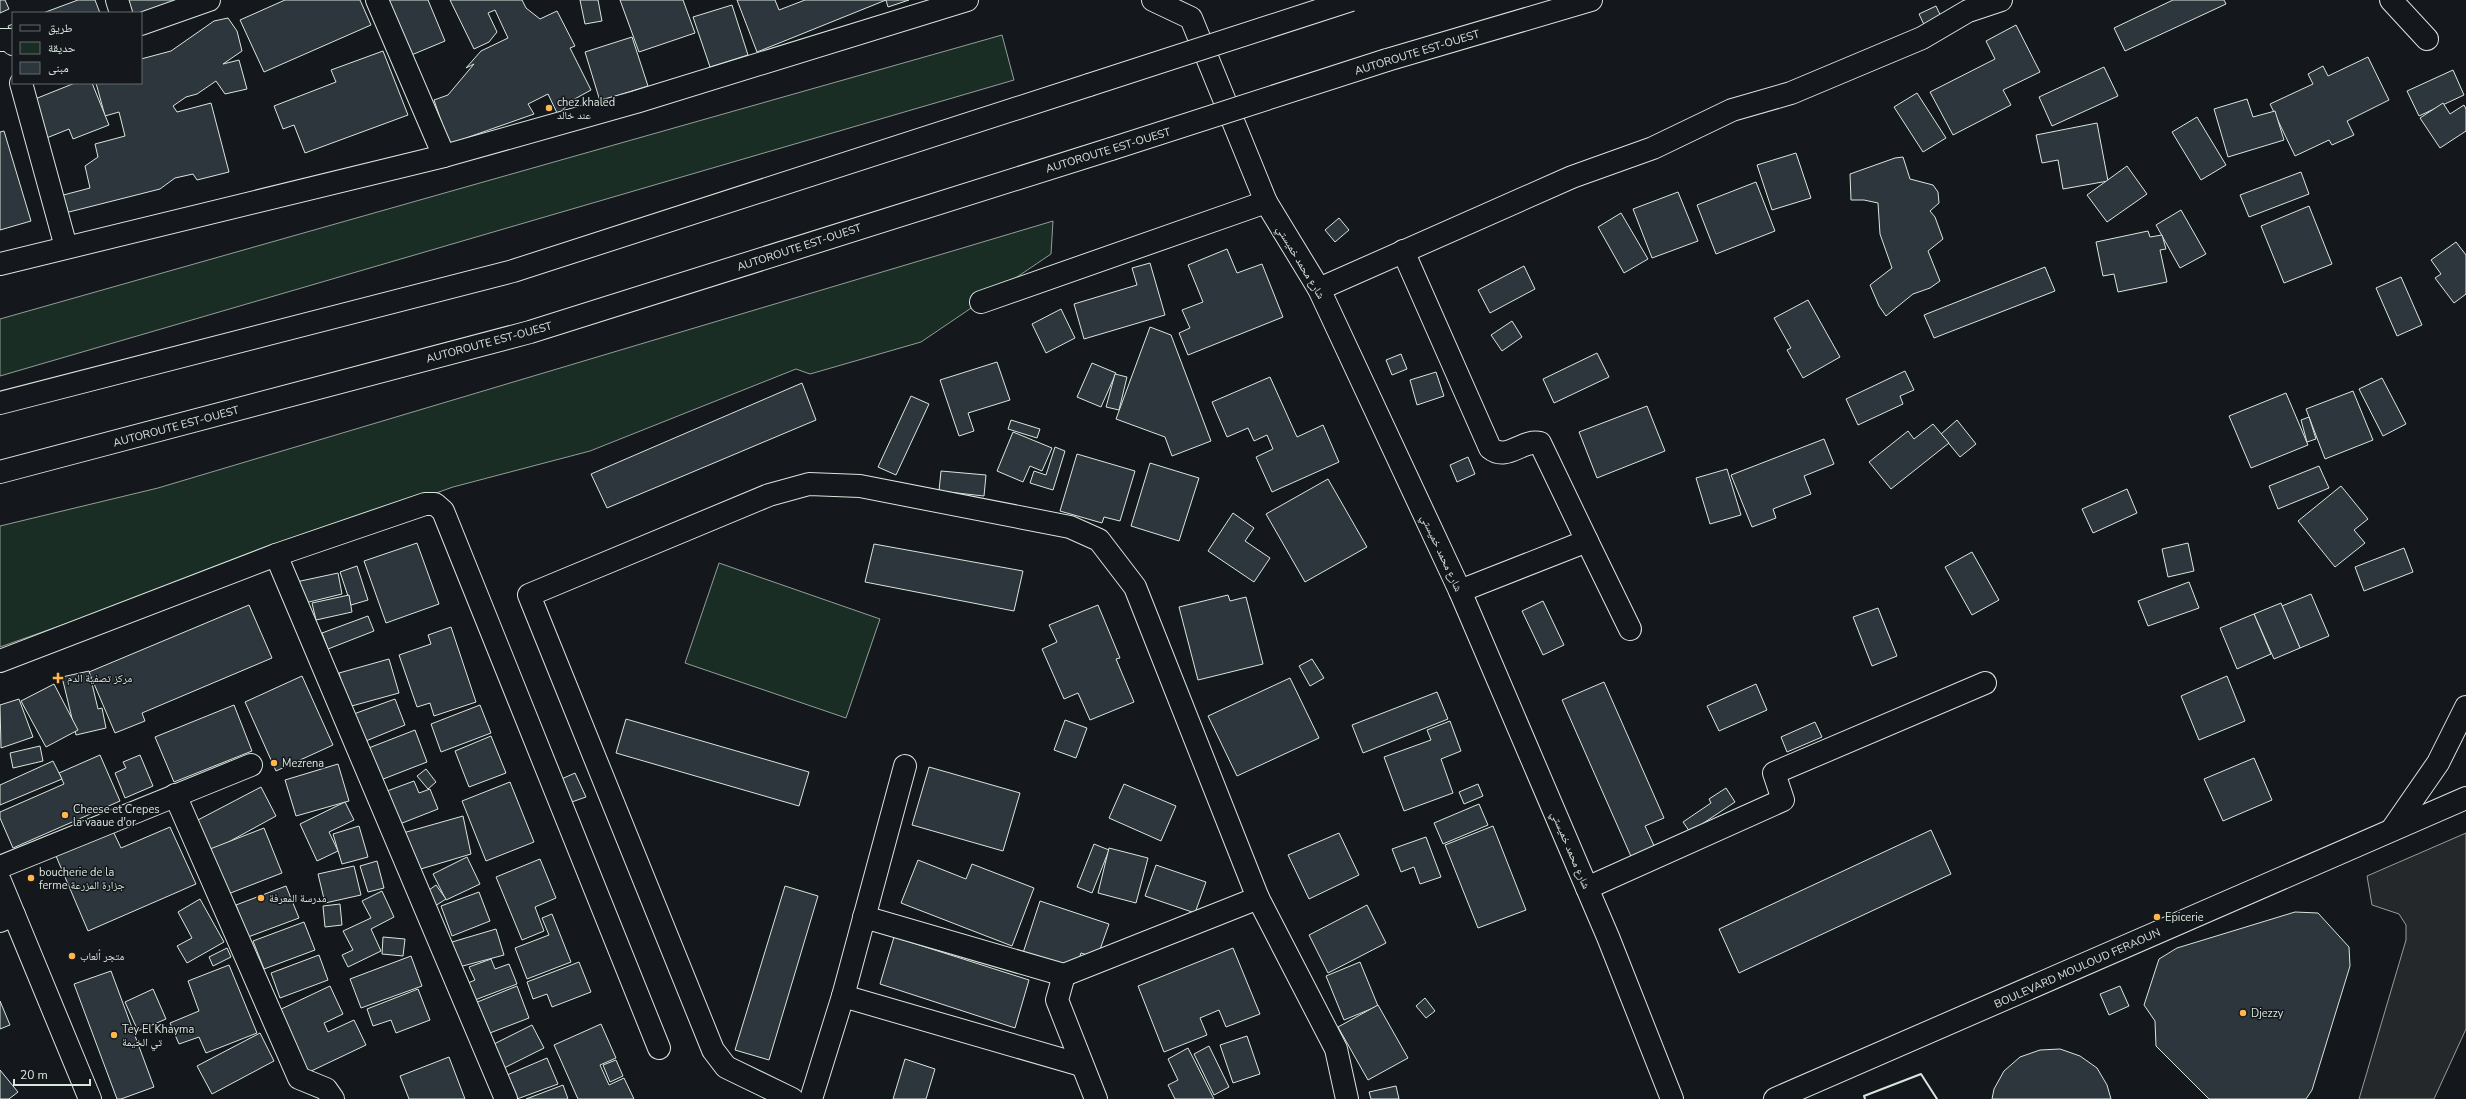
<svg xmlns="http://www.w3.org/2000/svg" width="2466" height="1099" viewBox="0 0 2466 1099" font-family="'Nunito Sans','Noto Naskh Arabic',sans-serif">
	<rect width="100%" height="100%" fill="#14181c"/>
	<g fill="#1a2d24" stroke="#939e99">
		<polygon points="1002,35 1014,80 0,376 0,319"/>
		<polygon points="1053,221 1051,254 921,342 810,374 796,369 590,451 453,487 0,647 0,526 158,488"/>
		<polygon points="719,563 880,619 846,718 685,663"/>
	</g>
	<polygon fill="#24282b" stroke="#939e99" points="2466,833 2466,1029 2434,1099 2359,1099 2406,940 2406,925 2399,914 2372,905 2367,876"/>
	<g fill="#2c363c" stroke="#d8e6dc">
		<polygon points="0,0 5,0 9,9 0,13"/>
		<polygon points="78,0 95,0 100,13 43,13"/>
		<polygon points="124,0 178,0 139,13 128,13"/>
		<polygon points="285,0 360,0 371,25 264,72 240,20"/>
		<polygon points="386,0 428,0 445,41 409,56"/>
		<polygon points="450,0 522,0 526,8 540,19 557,11 575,46 570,48 591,90 571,101 558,115 548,94 528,104 534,114 449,144 434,100 448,95 474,64 466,68 481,51 508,38 495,10 488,13 497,32 489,42 474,49"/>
		<polygon points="580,0 598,0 602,21 585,24"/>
		<polygon points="620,0 683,0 695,33 639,52"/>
		<polygon points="737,0 775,0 779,10 805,0 886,0 757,52"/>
		<polygon points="886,0 909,0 888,7"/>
		<polygon points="2173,0 2224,0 2226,4 2125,51 2114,28"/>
		<polygon points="732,5 748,55 710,67 693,17"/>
		<polygon points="1936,6 1944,23 1927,31 1919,14"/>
		<polygon points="228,18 237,31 242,51 223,64 239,60 247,89 225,94 216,81 197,94 186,97 173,106 177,112 211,103 229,172 197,180 193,174 175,178 160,189 61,214 56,197 90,188 85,166 98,157 95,144 125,136 119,112 105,116 96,83 141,83 141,59 171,51 214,21"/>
		<polygon points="13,24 13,40 8,26"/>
		<polygon points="2016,25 2040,72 2003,90 2011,105 1953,135 1930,92 1995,59 1986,41"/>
		<polygon points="632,37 648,86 600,101 585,52"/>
		<polygon points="383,51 408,115 305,153 294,125 283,129 274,106 336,82 331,70"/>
		<polygon points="2368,57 2389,100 2347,121 2354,135 2332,145 2329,140 2295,156 2270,104 2313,84 2308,74 2323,66 2328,76"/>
		<polygon points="2104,67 2118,96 2052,126 2039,97"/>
		<polygon points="2453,70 2464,95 2419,116 2407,91"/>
		<polygon points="75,83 92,83 109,125 73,139 69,129 44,139 30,101"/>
		<polygon points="1917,93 1946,138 1923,152 1894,107"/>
		<polygon points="2247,99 2253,117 2275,111 2284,140 2228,157 2214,109"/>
		<polygon points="2443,103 2450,114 2464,105 2466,109 2466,131 2440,148 2420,118"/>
		<polygon points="2197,117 2226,165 2201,180 2172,132"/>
		<polygon points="2097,123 2108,181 2063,189 2058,160 2042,163 2036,135"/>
		<polygon points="4,131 31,221 0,230 0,132"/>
		<polygon points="1796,153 1811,198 1772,210 1757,165"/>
		<polygon points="1903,157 1910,179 1933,185 1938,192 1939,203 1930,211 1935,217 1943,239 1928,251 1940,281 1930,288 1913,294 1886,316 1879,306 1870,285 1892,268 1880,234 1878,203 1864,200 1851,200 1850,174 1895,158"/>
		<polygon points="2127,166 2147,194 2107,222 2087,195"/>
		<polygon points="2301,172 2309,194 2249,217 2240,195"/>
		<polygon points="1756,182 1775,231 1716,254 1697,205"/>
		<polygon points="1678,192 1698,241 1652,258 1633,209"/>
		<polygon points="2309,206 2332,264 2284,283 2261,226"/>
		<polygon points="2181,210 2206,254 2180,268 2156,225"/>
		<polygon points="1621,213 1648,259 1624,273 1598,227"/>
		<polygon points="1339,218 1349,230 1335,242 1325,230"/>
		<polygon points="2148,231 2150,237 2162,235 2166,249 2160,250 2167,282 2118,292 2114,274 2103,276 2096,242"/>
		<polygon points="2456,242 2466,255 2466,294 2454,303 2435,278 2441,274 2431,260"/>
		<polygon points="1227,249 1237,273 1262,264 1283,317 1188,355 1179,333 1190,328 1182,310 1203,302 1188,265"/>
		<polygon points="1150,263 1165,315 1084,339 1074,304 1137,285 1132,268"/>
		<polygon points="1524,266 1535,289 1490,313 1478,290"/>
		<polygon points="2045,267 2055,291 1934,338 1924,315"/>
		<polygon points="2401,277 2422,325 2397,336 2376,288"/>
		<polygon points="1808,300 1840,357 1803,378 1787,350 1791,348 1774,318"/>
		<polygon points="1061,309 1075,338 1046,353 1032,324"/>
		<polygon points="1512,321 1522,337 1502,351 1491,335"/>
		<polygon points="1150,327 1171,335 1211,441 1172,456 1165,437 1116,419"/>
		<polygon points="1597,353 1609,377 1554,403 1543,379"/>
		<polygon points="1401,354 1407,369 1392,375 1386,360"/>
		<polygon points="997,362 1010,400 968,413 974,431 959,436 940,380"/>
		<polygon points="1092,363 1116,373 1101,407 1077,397"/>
		<polygon points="1905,371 1914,390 1900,396 1903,404 1858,425 1846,399"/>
		<polygon points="1436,372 1444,396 1417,405 1410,380"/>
		<polygon points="1115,374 1127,377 1119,410 1106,407"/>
		<polygon points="1270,377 1297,437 1323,425 1339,462 1272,492 1256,457 1273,449 1267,435 1254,441 1248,428 1227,437 1212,402"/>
		<polygon points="2382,378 2406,424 2383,436 2359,389"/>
		<polygon points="802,383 816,420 607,508 591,474"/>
		<polygon points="2353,391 2373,440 2325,459 2306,409"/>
		<polygon points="2286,393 2308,445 2251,468 2229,416"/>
		<polygon points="911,396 929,404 896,475 878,467"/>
		<polygon points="1647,406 1665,451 1597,478 1579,432"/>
		<polygon points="2309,417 2316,439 2307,442 2301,420"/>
		<polygon points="1011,420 1040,429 1037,438 1008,429"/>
		<polygon points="1957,420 1976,444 1960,457 1941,434"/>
		<polygon points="1933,424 1949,443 1891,489 1869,462 1908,431 1914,439"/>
		<polygon points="1013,432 1052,448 1042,471 1030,466 1023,482 997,471"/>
		<polygon points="1824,439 1834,464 1804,476 1811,494 1773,509 1776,518 1752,527 1731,475"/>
		<polygon points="1055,447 1065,451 1053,490 1030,483 1034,471 1046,475"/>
		<polygon points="1077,454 1135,471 1120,521 1104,517 1102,523 1060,511"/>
		<polygon points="1468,457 1475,474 1457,482 1450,465"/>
		<polygon points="1150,463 1199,478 1179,541 1131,526"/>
		<polygon points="2319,466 2329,488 2278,509 2269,486"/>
		<polygon points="1727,469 1741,515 1710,524 1696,478"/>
		<polygon points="941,471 986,475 984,496 939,491"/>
		<polygon points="1328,479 1367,547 1305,582 1266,514"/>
		<polygon points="2341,486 2368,519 2354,530 2365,543 2335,567 2298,521"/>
		<polygon points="2127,489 2137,513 2093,533 2082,509"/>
		<polygon points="1233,513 1254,528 1245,541 1270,558 1254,582 1208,551"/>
		<polygon points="417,543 439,604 386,623 364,561"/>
		<polygon points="2188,543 2194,571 2168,577 2162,549"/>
		<polygon points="874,544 1023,571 1014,611 865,582"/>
		<polygon points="2404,548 2413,572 2364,591 2355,567"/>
		<polygon points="1972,552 1999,600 1972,615 1945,567"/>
		<polygon points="357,566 368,600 351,605 340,572"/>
		<polygon points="338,573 342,594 301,604 296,582"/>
		<polygon points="2189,582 2199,608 2148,626 2138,601"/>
		<polygon points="2311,594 2329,636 2300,648 2282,606"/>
		<polygon points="349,595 352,612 316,620 312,603"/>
		<polygon points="1228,595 1230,601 1246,597 1263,664 1198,680 1179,607"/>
		<polygon points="1543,601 1564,645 1543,655 1522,611"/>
		<polygon points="2281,603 2300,648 2274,659 2254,614"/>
		<polygon points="249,605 272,658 142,713 145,721 115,733 89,672"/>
		<polygon points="1098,605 1120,658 1116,659 1134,702 1090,720 1078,693 1064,699 1042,649 1057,642 1049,625"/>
		<polygon points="1878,608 1897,656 1872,666 1853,617"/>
		<polygon points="2254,614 2271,654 2237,669 2220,628"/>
		<polygon points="368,616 374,631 328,649 322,633"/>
		<polygon points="451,627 476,702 434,716 430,703 417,707 399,655 431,644 428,635"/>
		<polygon points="389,659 399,693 348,707 339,673"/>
		<polygon points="1312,659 1324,678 1310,686 1299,666"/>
		<polygon points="89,671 98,709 102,708 106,728 76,735 62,677"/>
		<polygon points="302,676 333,745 276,771 245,702"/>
		<polygon points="2227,676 2245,721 2199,740 2181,696"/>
		<polygon points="1290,678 1319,738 1237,776 1208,716"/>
		<polygon points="1604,682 1664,818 1645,826 1656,850 1633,861 1562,700"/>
		<polygon points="54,684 78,730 46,747 21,701"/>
		<polygon points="1756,684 1767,710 1719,731 1707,706"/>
		<polygon points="1437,692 1448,719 1363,753 1352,725"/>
		<polygon points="19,699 33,737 1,748 0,705"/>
		<polygon points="395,699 405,725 361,743 351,715"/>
		<polygon points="234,705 252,751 174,782 155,737"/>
		<polygon points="480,705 491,733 441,752 431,724"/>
		<polygon points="626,719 809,772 799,806 616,753"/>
		<polygon points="1065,720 1087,728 1076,758 1054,750"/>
		<polygon points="1450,721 1461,751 1441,759 1453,793 1404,811 1384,757 1431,740 1427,730"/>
		<polygon points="1815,722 1822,737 1787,752 1781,737"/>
		<polygon points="415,730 427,762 373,783 361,751"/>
		<polygon points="491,736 506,773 469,787 455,751"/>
		<polygon points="40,746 43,761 13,768 10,753"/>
		<polygon points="100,755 120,801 13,848 0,818 0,812 64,784 59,773"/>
		<polygon points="140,755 153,786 125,798 115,773 126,768 123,762"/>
		<polygon points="2254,758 2272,800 2223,821 2204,779"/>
		<polygon points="53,761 62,779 0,805 0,785"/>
		<polygon points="338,764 349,801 296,816 285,780"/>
		<polygon points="929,767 1020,793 1003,851 912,825"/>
		<polygon points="426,769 436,782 428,789 417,776"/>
		<polygon points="575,773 586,797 566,804 557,781"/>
		<polygon points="414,781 419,793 430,789 438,809 392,827 379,794"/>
		<polygon points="510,782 534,842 486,861 462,801"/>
		<polygon points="1124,784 1176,806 1161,841 1109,818"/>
		<polygon points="1478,784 1483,796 1464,804 1459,792"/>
		<polygon points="261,787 276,816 212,851 196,821"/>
		<polygon points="1726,788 1735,802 1690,832 1683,822 1711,803 1709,799"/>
		<polygon points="345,802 354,820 329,832 338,851 317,861 300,824"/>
		<polygon points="1479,804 1488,825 1443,844 1434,823"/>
		<polygon points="463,816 471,854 414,871 403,833"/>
		<polygon points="359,826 368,857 342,864 333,834"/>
		<polygon points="1493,826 1526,910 1478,928 1445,845"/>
		<polygon points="170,827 196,884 88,931 56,856 113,831 121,848"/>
		<polygon points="264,828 282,873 228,894 210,849"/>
		<polygon points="1931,830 1951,874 1739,973 1719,929"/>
		<polygon points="1339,833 1359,875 1309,899 1288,855"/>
		<polygon points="1426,837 1441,877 1420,884 1414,867 1401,872 1392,849"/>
		<polygon points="1094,844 1109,850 1092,893 1077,887"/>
		<polygon points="1109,848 1148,858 1136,903 1098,893"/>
		<polygon points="467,857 480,884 446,900 433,874"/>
		<polygon points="540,859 556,898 535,907 544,931 522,940 496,877"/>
		<polygon points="918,860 966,879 972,864 1034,888 1012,946 901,903"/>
		<polygon points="377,861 384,888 368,892 360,866"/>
		<polygon points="1156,865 1206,882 1195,913 1145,896"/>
		<polygon points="354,866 361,895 325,903 318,874"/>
		<polygon points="436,885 446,899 435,906 425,893"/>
		<polygon points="286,886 299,918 248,937 236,905"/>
		<polygon points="785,886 818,896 769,1060 735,1050"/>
		<polygon points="382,891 394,917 371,929 381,951 348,967 342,955 353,950 343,931 371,918 362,901"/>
		<polygon points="479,892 490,921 452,936 441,906"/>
		<polygon points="200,899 224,942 187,963 177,946 192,938 178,912"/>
		<polygon points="1040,901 1109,924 1097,958 1081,953 1075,970 1023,953"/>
		<polygon points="340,904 342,925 325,927 323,906"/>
		<polygon points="1367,905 1386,943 1328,973 1309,935"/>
		<polygon points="2295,912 2318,913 2349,947 2350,966 2312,1090 2306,1099 2209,1099 2156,1046 2155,1021 2144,1005 2159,959 2177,948"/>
		<polygon points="552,914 571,962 527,979 515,948 549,935 542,918"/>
		<polygon points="304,922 315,950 264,969 253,941"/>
		<polygon points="496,929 504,955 459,967 452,942"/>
		<polygon points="383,937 405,939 403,956 382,954"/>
		<polygon points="894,937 1029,980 1015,1028 880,984"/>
		<polygon points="227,948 231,957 213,966 209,957"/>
		<polygon points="1233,948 1260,1014 1226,1027 1219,1010 1200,1018 1207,1035 1164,1052 1138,986"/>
		<polygon points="319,955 328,980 280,998 271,973"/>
		<polygon points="411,956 422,986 361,1008 350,979"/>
		<polygon points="491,959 495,969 509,964 517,984 467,1003 461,986 475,980 469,967"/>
		<polygon points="579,962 591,992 552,1007 547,994 533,999 527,982"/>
		<polygon points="1360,962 1378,1006 1344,1020 1326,976"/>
		<polygon points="229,965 257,1033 206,1053 199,1037 179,1044 170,1023 199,1011 188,981"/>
		<polygon points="111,971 154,1087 121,1099 117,1099 74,984"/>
		<polygon points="330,986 343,1014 324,1023 328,1032 354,1020 366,1045 307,1073 277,1011"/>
		<polygon points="517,986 529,1018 482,1036 470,1005"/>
		<polygon points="2120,986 2129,1006 2109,1015 2100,994"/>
		<polygon points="153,989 166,1019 138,1031 125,1002"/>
		<polygon points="418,989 430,1020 396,1033 391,1020 373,1026 367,1009"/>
		<polygon points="1425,998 1435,1011 1426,1018 1416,1006"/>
		<polygon points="0,1001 10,1025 0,1029"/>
		<polygon points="1378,1005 1408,1058 1368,1080 1338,1027"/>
		<polygon points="601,1024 616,1058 600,1065 609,1085 624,1078 634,1099 578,1099 554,1045"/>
		<polygon points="532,1025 544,1048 502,1069 490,1046"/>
		<polygon points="260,1033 274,1061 212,1094 197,1066"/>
		<polygon points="1247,1036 1260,1074 1233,1083 1220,1045"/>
		<polygon points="1209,1046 1229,1087 1214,1095 1194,1054"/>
		<polygon points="1188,1048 1214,1099 1175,1099 1168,1085 1178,1080 1168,1059"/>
		<polygon points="2060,1049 2080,1056 2097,1068 2107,1085 2111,1099 1992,1099 1994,1089 2004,1071 2020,1057 2040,1050"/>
		<polygon points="449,1057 465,1099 409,1099 400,1076"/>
		<polygon points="547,1058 558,1084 517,1099 507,1075"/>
		<polygon points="905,1059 935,1069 926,1099 893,1099"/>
		<polygon points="616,1060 623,1076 610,1082 603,1065"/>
		<polygon points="0,1070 18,1092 9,1099 0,1099"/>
		<polygon points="563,1085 568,1099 526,1099"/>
		<polygon points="1396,1086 1399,1099 1371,1099 1369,1092"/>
	</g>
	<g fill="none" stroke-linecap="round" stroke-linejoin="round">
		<defs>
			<g id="minor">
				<polyline points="117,0 121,13"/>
				<polyline points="377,0 444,156"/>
				<polyline points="2391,0 2427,39"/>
				<polyline points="141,24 209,0"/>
				<polyline points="0,40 11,40 13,44"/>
				<polyline points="21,83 66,247"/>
				<path d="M1403,251L1490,448C1507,462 1522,439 1540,443L1587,541L1460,591"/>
				<polyline points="1319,289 1572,177 1653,148 1732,110 1791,93 1922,38 1968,11 2001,0"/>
				<polyline points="981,302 1266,202"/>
				<polyline points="1587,541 1630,629"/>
				<polyline points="276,555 506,1099"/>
				<polyline points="0,661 276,555 425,504 435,504 443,511 659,1048"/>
				<polyline points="175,795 299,1078 326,1089 333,1099"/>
				<polyline points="0,867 251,765"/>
				<polyline points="1587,888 1783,800 1774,773 1985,683"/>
				<polyline points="1258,898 1336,1049 1347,1099"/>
				<polyline points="864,917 1064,975"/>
				<polyline points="0,921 14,915"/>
				<polyline points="843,996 1081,1065"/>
				<polyline points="792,1099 726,1067 713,1050 529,595 769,495 809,484 860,486 1070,527 1099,540 1135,587 1258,898 1064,975 1057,1000 1096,1099"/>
				<polyline points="811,1099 843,996 905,766"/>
			</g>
			<g id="tertiary">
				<polyline points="1153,0 1191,18 1266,202 1319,289 1460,591 1608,937 1672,1099"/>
				<polyline points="0,264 444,156 636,102 967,0"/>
				<polyline points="0,881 90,1099"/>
			</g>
			<polyline id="secondary" points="1775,1099 2466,798"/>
			<g id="motorway">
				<polyline points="1387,60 1591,0"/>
				<polyline points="0,403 513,271 1089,85"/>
				<polyline points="0,472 530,332 1111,149"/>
				<polyline points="2393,828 2438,763 2466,707"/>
			</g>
		</defs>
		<use href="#minor" stroke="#d8e6dc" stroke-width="24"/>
		<use href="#tertiary" stroke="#d8e6dc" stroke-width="24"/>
		<use href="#secondary" stroke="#d8e6dc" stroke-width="24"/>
		<use href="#motorway" stroke="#d8e6dc" stroke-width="24"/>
		<use href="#minor" stroke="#14181c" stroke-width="22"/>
		<use href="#tertiary" stroke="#14181c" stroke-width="22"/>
		<use href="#secondary" stroke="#14181c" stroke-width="22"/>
		<use href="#motorway" stroke="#14181c" stroke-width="22"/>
		<defs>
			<g id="motorway-bridge">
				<polyline points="1089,85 1351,0"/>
				<polyline points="1111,149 1387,60"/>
			</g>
		</defs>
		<use href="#motorway-bridge" stroke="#d8e6dc" stroke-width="24" stroke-linecap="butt"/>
		<use href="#motorway-bridge" stroke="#14181c" stroke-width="22"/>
		<polyline stroke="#d8e6dc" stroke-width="2" points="1865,1099 1864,1096 1921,1074 1937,1099"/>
	</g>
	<g fill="#ffb74d" stroke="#14181c" stroke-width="1.5">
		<circle cx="549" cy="108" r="4"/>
		<path d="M56 672h4v4h4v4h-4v4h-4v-4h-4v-4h4z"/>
		<circle cx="274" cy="763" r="4"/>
		<circle cx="65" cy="815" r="4"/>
		<circle cx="31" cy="878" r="4"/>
		<circle cx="261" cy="898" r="4"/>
		<circle cx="2157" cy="917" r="4"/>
		<circle cx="72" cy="956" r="4"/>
		<circle cx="2243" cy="1013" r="4"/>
		<circle cx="114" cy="1035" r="4"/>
	</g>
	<g text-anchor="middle" stroke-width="3" stroke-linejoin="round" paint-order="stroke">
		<g font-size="11" fill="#d8e6dc" stroke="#14181c">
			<text transform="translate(1417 52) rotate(-17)" y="4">AUTOROUTE EST-OUEST</text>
			<text transform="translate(1108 150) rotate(-17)" y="4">AUTOROUTE EST-OUEST</text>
			<text transform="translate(799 247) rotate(-18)" y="4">AUTOROUTE EST-OUEST</text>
			<text transform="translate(1301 262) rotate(59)" y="4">شارع محمد خميستي</text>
			<text transform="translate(489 342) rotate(-15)" y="4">AUTOROUTE EST-OUEST</text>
			<text transform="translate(176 426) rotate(-15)" y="4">AUTOROUTE EST-OUEST</text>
			<text transform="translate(1442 553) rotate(65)" y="4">شارع محمد خميستي</text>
			<text transform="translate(1571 850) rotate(67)" y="4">شارع محمد خميستي</text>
			<text transform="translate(2077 968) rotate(-24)" y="4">BOULEVARD MOULOUD FERAOUN</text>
		</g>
		<g font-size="11" fill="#d8e6dc" stroke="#14181c" text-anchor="start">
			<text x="557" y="106">chez khaled<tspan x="557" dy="13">عند خالد</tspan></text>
			<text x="67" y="682">مركز تصفية الدم</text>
			<text x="282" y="767">Mezrena</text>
			<text x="73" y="813">Cheese et Crepes<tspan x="73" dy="13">la vaaue d'or</tspan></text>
			<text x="39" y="876">boucherie de la<tspan x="39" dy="13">ferme جزارة المزرعة</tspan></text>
			<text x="269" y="902">مدرسة المعرفة</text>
			<text x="2165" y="921">Epicerie</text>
			<text x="80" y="960">متجر ألعاب</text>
			<text x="2251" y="1017">Djezzy</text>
			<text x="122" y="1033">Tey El Khayma<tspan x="122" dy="13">تي الخيمة</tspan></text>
		</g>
	</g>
	<rect x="12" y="12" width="130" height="72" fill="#14181c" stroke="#626a69"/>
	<rect x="20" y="25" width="20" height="6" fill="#14181c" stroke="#626a69"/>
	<text x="48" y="32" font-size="12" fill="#d8e6dc">طريق</text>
	<rect x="20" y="42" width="20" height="12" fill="#1a2d24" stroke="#626a69"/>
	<text x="48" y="52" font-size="12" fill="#d8e6dc">حديقة</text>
	<rect x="20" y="62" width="20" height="12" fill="#2c363c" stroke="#626a69"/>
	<text x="48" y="72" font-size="12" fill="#d8e6dc">مبنى</text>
	<path d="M14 1079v6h76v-6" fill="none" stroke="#d8e6dc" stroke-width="2"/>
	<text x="20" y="1079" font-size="12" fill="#d8e6dc" stroke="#14181c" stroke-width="3" paint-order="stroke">20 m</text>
</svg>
